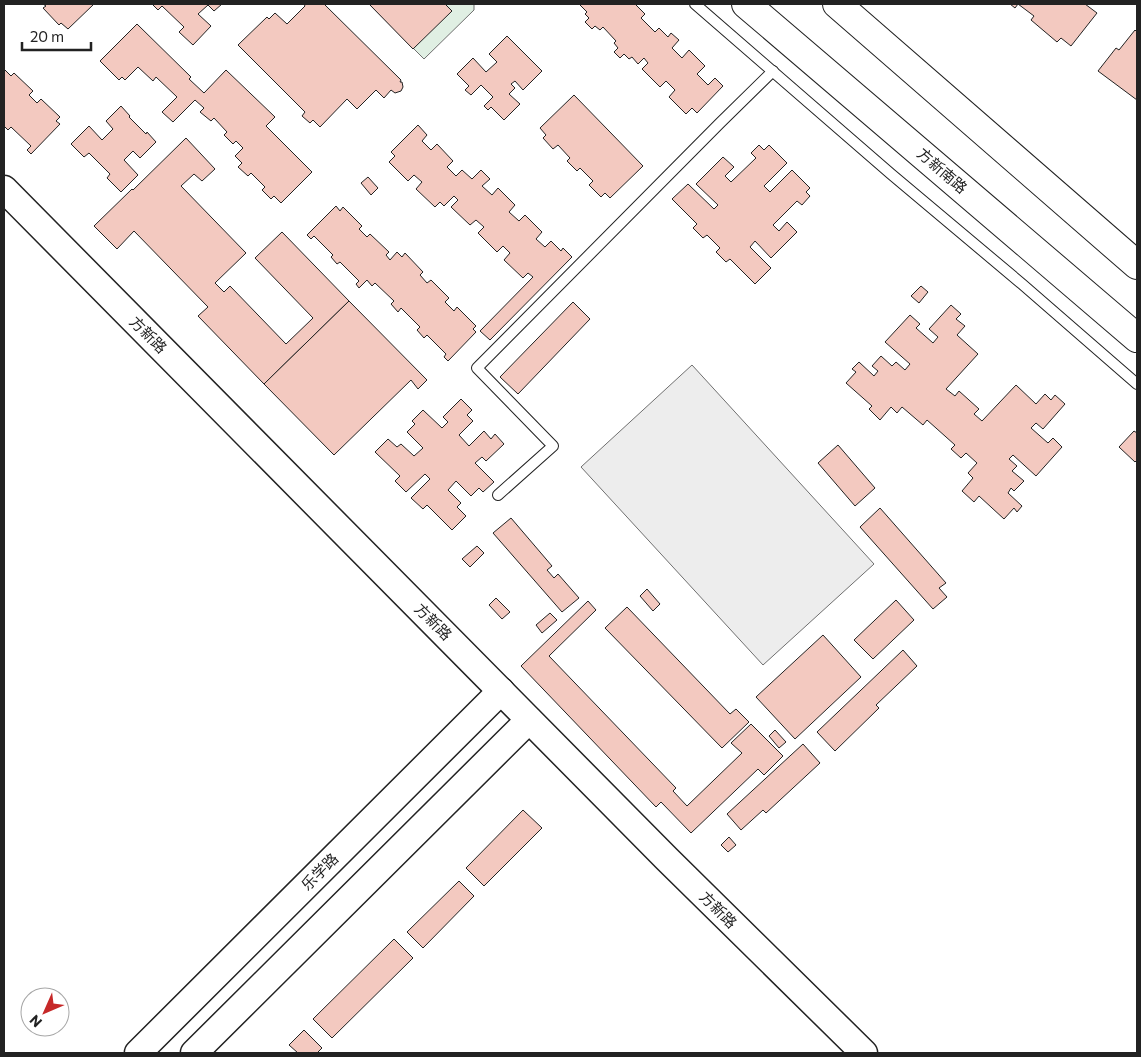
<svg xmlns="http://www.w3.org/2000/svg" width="1141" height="1057" viewBox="0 0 1141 1057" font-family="Commissioner,'Noto Sans SC',sans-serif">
	<rect width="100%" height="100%" fill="#fff"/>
	<polygon fill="#e0efe3" stroke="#6f6f6f" points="369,4 474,4 474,10 424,59"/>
	<polygon fill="#ededed" stroke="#6f6f6f" points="692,365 874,564 763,665 581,467"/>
	<g fill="#f3c9c0" stroke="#222">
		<polygon points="43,4 94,4 68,29 61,23 59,25 43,8 46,6"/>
		<polygon points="152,4 222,4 214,11 208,5 198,14 211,26 193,45 179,32 184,27 162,6 158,10"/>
		<polygon points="304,4 324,4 401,80 400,82 402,82 403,87 401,91 395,93 391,90 384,98 376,90 357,109 347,99 320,127 313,120 310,123 302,116 305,112 238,45 267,17 269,19 275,13 287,24 305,6"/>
		<polygon points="369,4 445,4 452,11 413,49"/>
		<polygon points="579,4 635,4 645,14 641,18 655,32 659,28 668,37 671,33 679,40 672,48 682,58 689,50 705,66 697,74 708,85 715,78 723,86 697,113 692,108 686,114 669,97 675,90 666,81 660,87 642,69 648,63 644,58 638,64 632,57 629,59 624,54 620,58 614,52 618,48 614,43 616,41 603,27 600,30 595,26 592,29 585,22 589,18 585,14 587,12"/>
		<polygon points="1010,4 1085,4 1097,13 1071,46 1061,38 1057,42 1031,20 1034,16 1018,4 1015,8"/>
		<polygon points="137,24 191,77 189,79 204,93 226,70 275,117 266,126 312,172 281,203 274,196 271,199 262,190 265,187 251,173 248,176 238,167 242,163 235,156 243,148 236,141 233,144 224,135 227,132 214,118 211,121 200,112 204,108 195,100 173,122 162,112 177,97 156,77 153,81 138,67 125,80 122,77 119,80 100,61"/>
		<polygon points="1135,30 1137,32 1137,100 1098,71 1116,48 1119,50"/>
		<polygon points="507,36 542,71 523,90 515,81 511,84 515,88 509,94 520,104 504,120 491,107 488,110 484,106 493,97 481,85 471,95 465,90 469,86 457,74 473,58 486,72 497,62 489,54"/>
		<polygon points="4,69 11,76 14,73 33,91 29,95 37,103 41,99 60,117 56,121 60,124 31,154 27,150 31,146 11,127 8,130 4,126"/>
		<polygon points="574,95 643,166 610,198 605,193 601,197 589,185 593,181 580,168 577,171 567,161 570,158 558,145 553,149 543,138 546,135 540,128"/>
		<polygon points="121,106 130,116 129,117 146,134 147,132 156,142 140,158 133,151 124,160 138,175 121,192 107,178 110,174 89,153 84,157 71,144 89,126 102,140 113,129 106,121"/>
		<polygon points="418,125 427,135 422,141 431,150 437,144 453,161 447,167 456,176 462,170 472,179 481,170 490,179 482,186 492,195 498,188 515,205 509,212 519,221 525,215 542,232 536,239 545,247 551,241 561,251 563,248 572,257 490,340 480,331 533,277 528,273 523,278 504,260 510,253 503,246 497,252 478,233 484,227 476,220 470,225 451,207 458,200 454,196 444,206 440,202 435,207 416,189 422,182 414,175 408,181 389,162 395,156 391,152"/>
		<polygon points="186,138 215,169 202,181 194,174 181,186 246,253 215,283 224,292 230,286 286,344 313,318 255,258 282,232 349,301 264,384 198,316 208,307 134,231 117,249 94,226 132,189 133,190"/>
		<polygon points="759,145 764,150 769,145 787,163 764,186 770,192 792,170 810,188 806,192 810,196 802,205 797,201 773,225 779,231 787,222 797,232 771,258 755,241 750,247 771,268 755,284 730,259 726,262 716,252 720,248 707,235 703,238 693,228 697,224 672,199 688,184 714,209 718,205 696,184 723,157 734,167 725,176 731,182 756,158 751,153"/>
		<polygon points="368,177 378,188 371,195 361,183"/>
		<polygon points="336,206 340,211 343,207 362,226 359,229 367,237 370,234 389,252 386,255 390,260 397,252 402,257 405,253 423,272 420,275 427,283 431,280 449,298 445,302 454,311 457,307 476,326 473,329 476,332 448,361 444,357 446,354 427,335 424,338 417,330 420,327 401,308 398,312 391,304 394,301 375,283 372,286 367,280 359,288 356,284 359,281 340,262 337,264 331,257 333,255 314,236 311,239 307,235"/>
		<polygon points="921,286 928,292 919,303 911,296"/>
		<polygon points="349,301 427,380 418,389 411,380 334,455 264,384"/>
		<polygon points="573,302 590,319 518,394 500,377"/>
		<polygon points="951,305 961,314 956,319 965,326 957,335 978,354 946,389 955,396 959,391 979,409 974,414 982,421 1016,385 1036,404 1045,394 1051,400 1055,395 1065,404 1043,429 1036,423 1031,428 1048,443 1053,438 1062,447 1036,476 1013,455 1009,459 1017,466 1012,471 1024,481 1014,491 1011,488 1008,493 1022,506 1017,512 1014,508 1004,519 979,496 974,502 962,491 973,478 968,473 977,463 966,453 961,458 951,449 955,445 927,420 923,425 902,407 897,413 891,407 880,420 869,409 872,406 846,383 856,372 852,369 859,362 874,376 878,371 872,366 881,356 892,366 896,362 905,370 910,364 885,342 910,315 920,324 916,328 933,343 938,337 929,329"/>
		<polygon points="461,399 472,410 467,415 473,421 459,435 469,446 484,431 491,439 495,434 504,444 486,461 482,457 475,463 494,482 483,492 479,488 471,496 456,481 448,490 461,503 457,507 466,516 452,530 427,505 423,509 411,498 430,479 425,474 406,492 395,481 400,476 375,452 388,439 397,447 401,444 414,456 423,448 407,432 415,424 412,421 423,410 442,428 448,422 443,417"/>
		<polygon points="1134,431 1137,433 1137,460 1135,462 1119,447"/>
		<polygon points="838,445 875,488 855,506 818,463"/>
		<polygon points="880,508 946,583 939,588 947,597 933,609 860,527"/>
		<polygon points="511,518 552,566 547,570 554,578 558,574 579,598 562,612 493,533"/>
		<polygon points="477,546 484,553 470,567 462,559"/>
		<polygon points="647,589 660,604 653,611 640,596"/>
		<polygon points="496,598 510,612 502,619 489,605"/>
		<polygon points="896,600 914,620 873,659 854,640"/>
		<polygon points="588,601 596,610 549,656 676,788 673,791 687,806 742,753 731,743 751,724 783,756 764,775 758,769 691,833 661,802 656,807 521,666"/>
		<polygon points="627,607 730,714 736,709 749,722 722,748 605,628"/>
		<polygon points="550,613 557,620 542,633 536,625"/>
		<polygon points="823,635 861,677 795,739 756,697"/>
		<polygon points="903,650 917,666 876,705 879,708 835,751 817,732"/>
		<polygon points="775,730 786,742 779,748 769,736"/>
		<polygon points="803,744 820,763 766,813 763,810 741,830 727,814"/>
		<polygon points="523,810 542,828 484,886 466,868"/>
		<polygon points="729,837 736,845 728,852 721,845"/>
		<polygon points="459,881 474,896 423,948 407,932"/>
		<polygon points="394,939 413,958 332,1038 313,1019"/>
		<polygon points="304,1030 322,1048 317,1053 298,1053 289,1045"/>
	</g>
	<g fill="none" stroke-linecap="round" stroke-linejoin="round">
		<defs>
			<g id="service">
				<polyline points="695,4 891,174 1022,284 1137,384"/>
				<polyline points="498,495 553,446 477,368 720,123 773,71"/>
			</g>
			<g id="tertiary">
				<polyline points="4,189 667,859 864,1053"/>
				<polyline points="138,1053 501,691"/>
				<polyline points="194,1053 529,720"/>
			</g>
			<g id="secondary">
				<polyline points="746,4 1137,338"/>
				<polyline points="837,4 1137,265"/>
			</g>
		</defs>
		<use href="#service" stroke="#222" stroke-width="12"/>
		<use href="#tertiary" stroke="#222" stroke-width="29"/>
		<use href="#secondary" stroke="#222" stroke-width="30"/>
		<use href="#service" stroke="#fff" stroke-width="10"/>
		<use href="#tertiary" stroke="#fff" stroke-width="26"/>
		<use href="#secondary" stroke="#fff" stroke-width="28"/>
	</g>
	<g text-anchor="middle" stroke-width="4" stroke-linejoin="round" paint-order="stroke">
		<g font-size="15" fill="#222" stroke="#fff">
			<text transform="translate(942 171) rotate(41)" y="5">方新南路</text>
			<text transform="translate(148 335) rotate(45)" y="5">方新路</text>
			<text transform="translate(433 622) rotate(45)" y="5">方新路</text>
			<text transform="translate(320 872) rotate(-45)" y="5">乐学路</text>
			<text transform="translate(718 910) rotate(45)" y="5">方新路</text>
		</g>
	</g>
	<rect width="1141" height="1057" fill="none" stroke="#222222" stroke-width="10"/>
	<g transform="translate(45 1012) rotate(225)"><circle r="24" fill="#ffffff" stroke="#a7a7a7"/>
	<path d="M0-4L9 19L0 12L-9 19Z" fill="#c62828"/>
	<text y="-8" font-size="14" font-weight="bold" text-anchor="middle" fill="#222222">N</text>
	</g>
	<path d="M22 42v8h69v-8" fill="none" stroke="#222222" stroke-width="2.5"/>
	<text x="30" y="42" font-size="15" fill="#222222" stroke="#ffffff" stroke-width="4" paint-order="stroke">20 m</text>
</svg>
